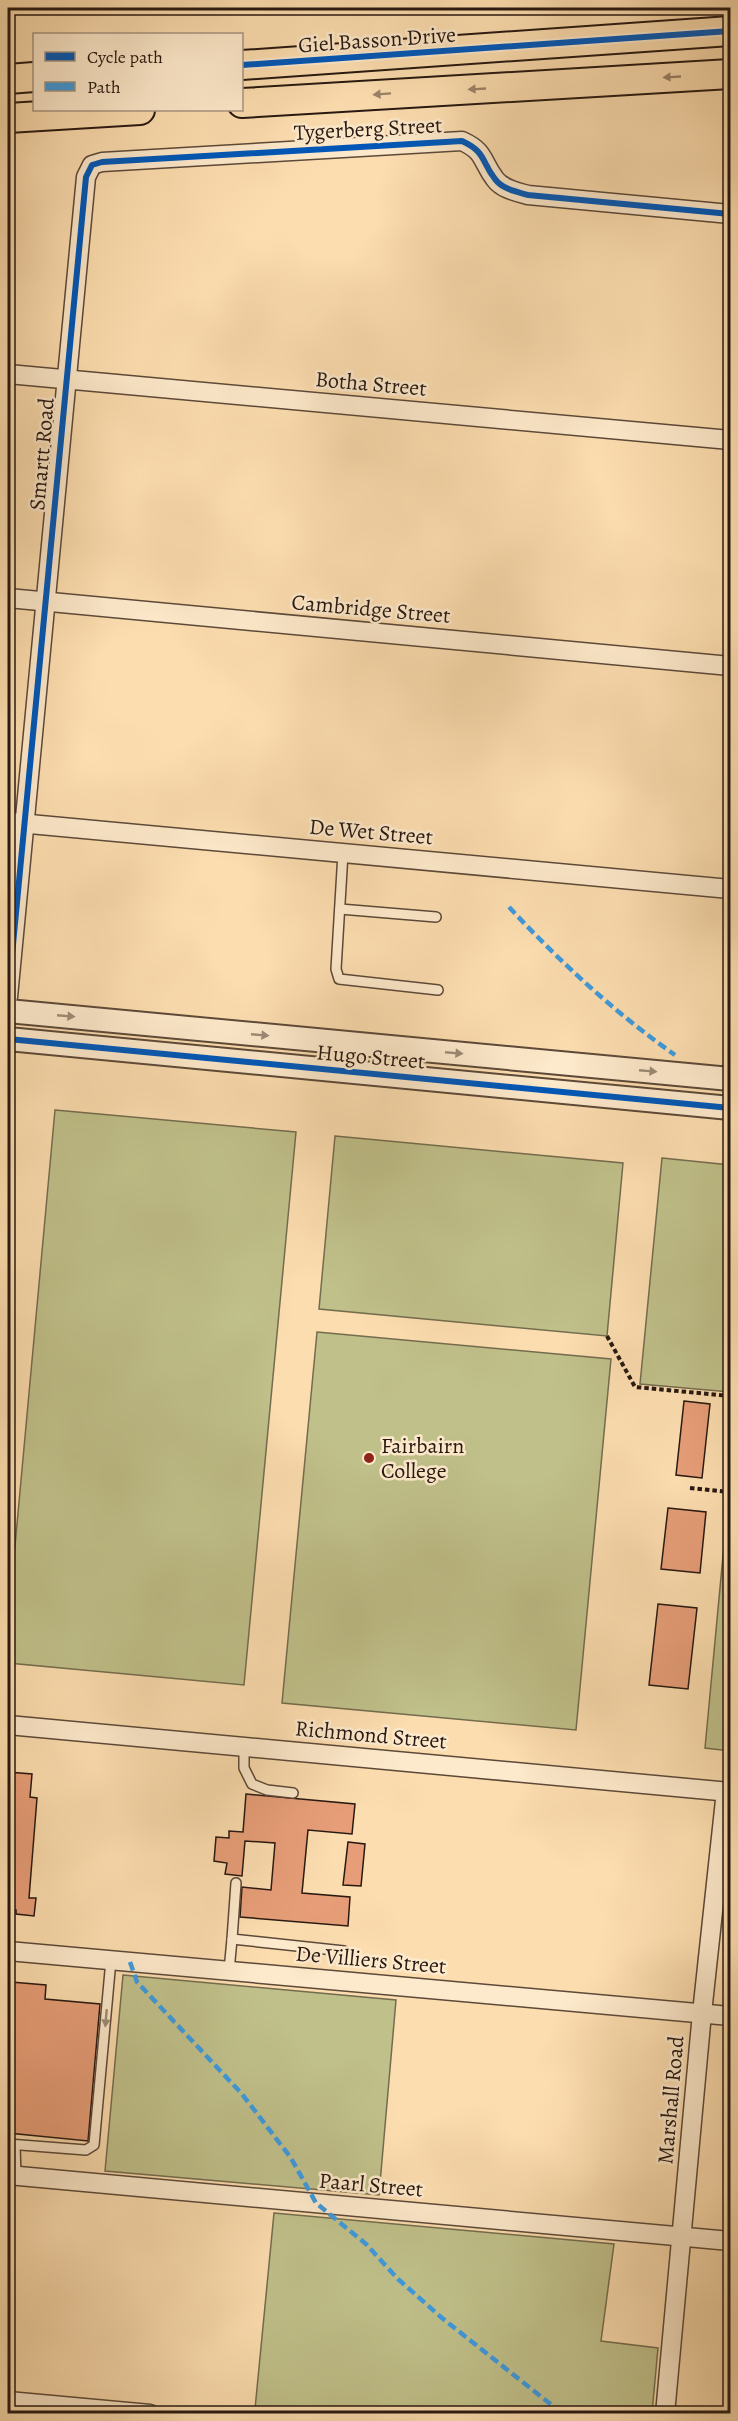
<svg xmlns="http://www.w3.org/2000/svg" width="738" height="2421" viewBox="0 0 738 2421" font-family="Alegreya,serif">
	<rect width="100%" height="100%" fill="#fcddaf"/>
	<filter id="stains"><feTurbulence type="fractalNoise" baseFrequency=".00333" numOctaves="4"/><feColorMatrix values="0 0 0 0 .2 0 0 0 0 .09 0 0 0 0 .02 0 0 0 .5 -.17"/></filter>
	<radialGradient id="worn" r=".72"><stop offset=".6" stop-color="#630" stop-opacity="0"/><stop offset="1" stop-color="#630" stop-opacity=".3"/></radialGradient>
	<g fill="#c0c08a" stroke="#746c4e" stroke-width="1.5">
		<polygon points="55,1110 296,1132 244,1685 8,1663 8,1622"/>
		<polygon points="335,1136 623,1163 607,1336 319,1309"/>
		<polygon points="662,1158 730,1165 730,1392 640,1384"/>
		<polygon points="317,1332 611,1359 576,1730 282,1703"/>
		<polygon points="727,1513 730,1513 730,1751 705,1748"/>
		<polygon points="123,1975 396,2000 379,2195 105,2171"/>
		<polygon points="274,2213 614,2244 601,2341 658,2348 652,2413 304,2414 255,2409"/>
	</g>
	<g fill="#e79e78" stroke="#271811" stroke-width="1.5">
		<polygon points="684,1401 710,1404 702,1478 676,1475"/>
		<polygon points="668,1508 706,1512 700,1573 661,1569"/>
		<polygon points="658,1604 697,1608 688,1689 649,1685"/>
		<polygon points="8,1772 32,1774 30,1797 37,1798 29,1898 36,1898 34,1916 16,1914 16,1910 8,1909 8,1861 13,1798 8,1797"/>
		<polygon points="246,1794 355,1804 352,1834 308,1830 302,1893 350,1897 348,1926 240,1917 242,1887 271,1890 275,1843 245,1841 242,1876 225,1874 227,1863 214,1861 216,1837 229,1838 229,1831 243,1832"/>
		<polygon points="348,1842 365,1844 361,1886 343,1885"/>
		<polygon points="11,1982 46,1985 45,1999 100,2004 88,2141 8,2133 8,2023"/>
	</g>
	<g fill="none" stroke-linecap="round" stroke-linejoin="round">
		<defs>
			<g id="service">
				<polyline points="343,853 336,969 339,979 438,990"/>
				<polyline points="340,909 436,917"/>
				<polyline points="244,1747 244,1768 252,1784 267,1790 293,1793"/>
				<polyline points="236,1883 232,1939 344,1951"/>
				<polyline points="229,1971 232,1939"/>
				<polyline points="8,2144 86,2150 94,2145 111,1960"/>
				<polyline points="15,2145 16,2176"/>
			</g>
			<g id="minor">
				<polyline points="8,374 730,440"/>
				<polyline points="8,598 730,666"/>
				<polyline points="8,822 730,889"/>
				<path d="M8,997L86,177L92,165L102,162L462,141C486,152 481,161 495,179C502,189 517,192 528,195L730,214"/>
				<polyline points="8,1725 730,1792"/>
				<polyline points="8,1951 730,2016"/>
				<polyline points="8,2175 730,2241"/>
				<polyline points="8,2401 150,2414"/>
				<polyline points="665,2414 702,2013 726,1791"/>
			</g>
			<g id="tertiary">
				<polyline points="8,1011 730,1079"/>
				<polyline points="8,1039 730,1108"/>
			</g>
			<g id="primary">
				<polyline points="242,65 730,31"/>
				<polyline points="8,79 34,77"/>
				<polyline points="242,103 730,74"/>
				<polyline points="8,118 140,110"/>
			</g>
		</defs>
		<use href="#service" stroke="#5c4938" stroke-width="12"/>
		<use href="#minor" stroke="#5c4938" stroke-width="21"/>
		<use href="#tertiary" stroke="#5c4938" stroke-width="26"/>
		<use href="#primary" stroke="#271811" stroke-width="32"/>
		<g stroke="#271811" stroke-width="4" stroke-dasharray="4.5 3" stroke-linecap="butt">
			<polyline points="607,1336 635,1387 730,1396"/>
			<polyline points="690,1488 730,1492"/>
		</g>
		<use href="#service" stroke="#fde9cb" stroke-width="9"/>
		<use href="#minor" stroke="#fde9cb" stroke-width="18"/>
		<use href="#tertiary" stroke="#fde9cb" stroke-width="22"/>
		<use href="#primary" stroke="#fcddaf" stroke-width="28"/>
		<g stroke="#3d9ade" stroke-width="4.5" stroke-dasharray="9 4.5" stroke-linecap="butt">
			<path d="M509,907C559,961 614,1012 675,1055"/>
			<polyline points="130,1962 137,1982 242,2094 291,2158 316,2203 366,2244 398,2279 442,2318 563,2414"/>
		</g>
		<defs>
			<g id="cycleway">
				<polyline points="242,65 730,31"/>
				<path d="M8,997L86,177L92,165L102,162L462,141C486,152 481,161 495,179C502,189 517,192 528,195L730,214"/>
				<polyline points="8,1039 730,1108"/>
			</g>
		</defs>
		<use href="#cycleway" stroke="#fde9cb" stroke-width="10"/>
		<use href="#cycleway" stroke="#0057b8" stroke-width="6"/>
	</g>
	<defs><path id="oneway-solid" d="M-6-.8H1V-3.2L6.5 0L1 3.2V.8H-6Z" transform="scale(1.5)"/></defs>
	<g fill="#9c8468">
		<use href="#oneway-solid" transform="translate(672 77) rotate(177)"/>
		<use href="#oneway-solid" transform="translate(477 89) rotate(177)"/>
		<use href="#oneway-solid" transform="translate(382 94) rotate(176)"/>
	</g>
	<g fill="#9d8b77">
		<use href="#oneway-solid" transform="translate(66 1016) rotate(5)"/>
		<use href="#oneway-solid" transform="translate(260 1035) rotate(5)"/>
		<use href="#oneway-solid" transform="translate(454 1053) rotate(5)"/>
		<use href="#oneway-solid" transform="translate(648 1071) rotate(5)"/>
		<use href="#oneway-solid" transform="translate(106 2018) rotate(95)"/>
	</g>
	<circle fill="#8f2418" stroke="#fde9cb" stroke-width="2" cx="369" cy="1458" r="6"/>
	<g text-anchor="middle" stroke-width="5" stroke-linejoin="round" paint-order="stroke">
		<g font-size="22" fill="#271811" stroke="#fde9cb">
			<text transform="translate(377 39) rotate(-4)" y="8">Giel Basson Drive</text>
			<text transform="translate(368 128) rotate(-3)" y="8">Tygerberg Street</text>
			<text transform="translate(371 383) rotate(5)" y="8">Botha Street</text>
			<text transform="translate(41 454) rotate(-85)" y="8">Smartt Road</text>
			<text transform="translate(371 608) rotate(5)" y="8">Cambridge Street</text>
			<text transform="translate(371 831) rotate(5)" y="8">De Wet Street</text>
			<text transform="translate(371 1056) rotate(5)" y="8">Hugo Street</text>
			<text transform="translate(371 1734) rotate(5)" y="8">Richmond Street</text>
			<text transform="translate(371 1959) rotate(5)" y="8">De Villiers Street</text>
			<text transform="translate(670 2100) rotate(-85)" y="8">Marshall Road</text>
			<text transform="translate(371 2184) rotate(5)" y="8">Paarl Street</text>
		</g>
		<g font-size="22" fill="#271811" stroke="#fde9cb" text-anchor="start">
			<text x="381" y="1453">Fairbairn<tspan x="381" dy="25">College</tspan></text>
		</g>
	</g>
	<rect width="738" height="2421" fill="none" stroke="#fcddaf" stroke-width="30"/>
	<rect x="9" y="9" width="720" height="2403" fill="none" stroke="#271811" stroke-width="3"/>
	<rect x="15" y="15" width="708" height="2391" fill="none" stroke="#271811" stroke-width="1.5"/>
	<rect x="33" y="33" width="210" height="78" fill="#fde9cb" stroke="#a79581" stroke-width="1.5"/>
	<rect x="45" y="52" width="30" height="9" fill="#0057b8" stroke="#a79581" stroke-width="1.5"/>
	<text x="87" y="63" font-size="18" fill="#271811">Cycle path</text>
	<rect x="45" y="82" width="30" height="9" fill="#3d9ade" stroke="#a79581" stroke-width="1.5"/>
	<text x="87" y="93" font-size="18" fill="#271811">Path</text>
	<rect width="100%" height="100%" filter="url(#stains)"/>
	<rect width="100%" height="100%" fill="url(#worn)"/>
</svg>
